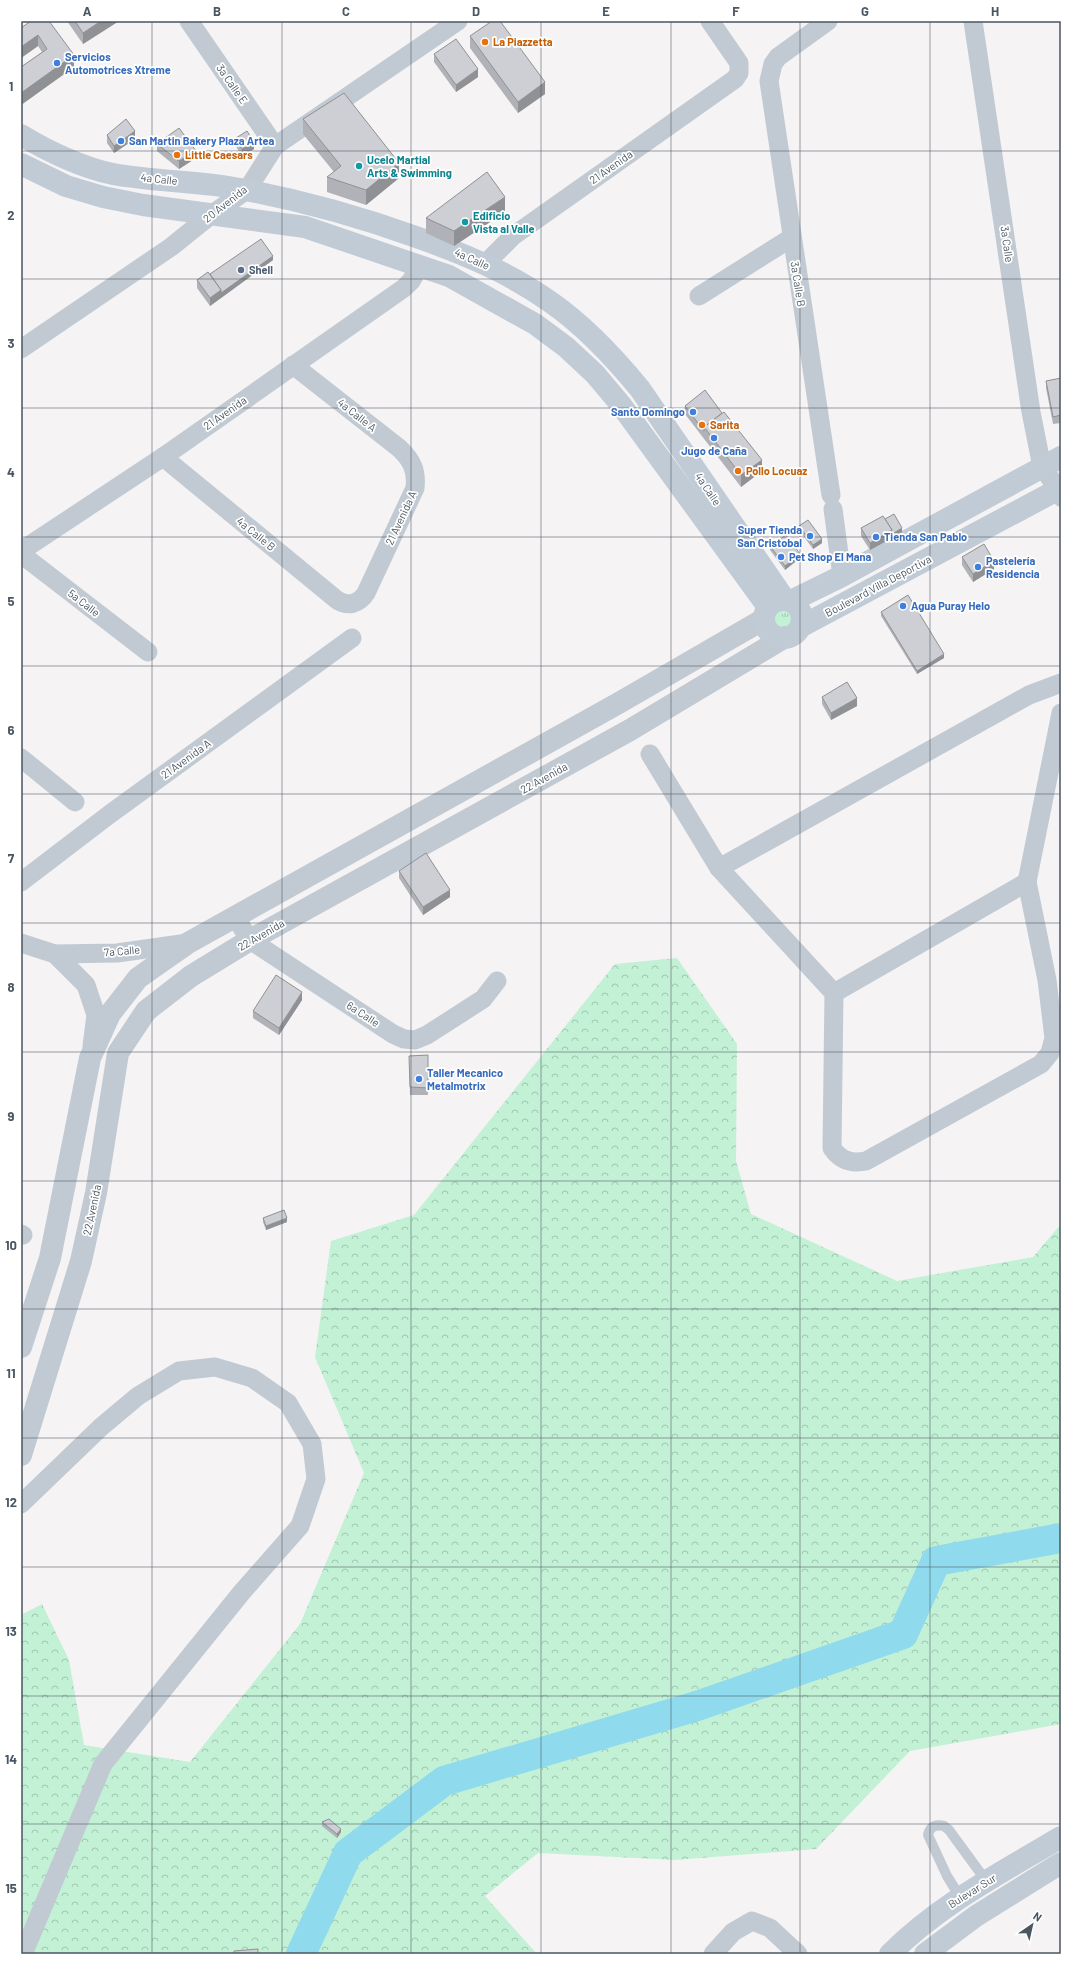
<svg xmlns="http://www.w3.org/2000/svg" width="1082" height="1975" viewBox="0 0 1082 1975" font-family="Barlow,sans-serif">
	<defs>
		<pattern id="grass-tufts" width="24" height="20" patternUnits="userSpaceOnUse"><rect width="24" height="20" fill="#c3f1d5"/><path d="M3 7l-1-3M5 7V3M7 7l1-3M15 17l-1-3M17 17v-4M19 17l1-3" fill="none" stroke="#a0c6b0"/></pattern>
		<pattern id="forest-crowns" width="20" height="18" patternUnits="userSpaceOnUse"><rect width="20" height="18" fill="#c3f1d5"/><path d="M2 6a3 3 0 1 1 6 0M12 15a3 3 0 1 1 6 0" fill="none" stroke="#a0c6b0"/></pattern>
	</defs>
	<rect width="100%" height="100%" fill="#f5f3f3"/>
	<circle fill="url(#grass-tufts)" cx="784" cy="618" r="11"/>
	<polygon fill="url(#forest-crowns)" points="677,958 737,1044 736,1161 751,1214 897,1281 1033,1257 1061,1224 1061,1724 910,1751 816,1849 675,1860 538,1853 485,1896 537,1954 21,1954 21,1615 42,1604 69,1660 84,1745 190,1762 300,1624 364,1473 315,1357 331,1241 414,1215 615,964"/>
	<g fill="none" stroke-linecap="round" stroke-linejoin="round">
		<polyline stroke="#90daee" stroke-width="30" points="301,1954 348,1853 444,1781 697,1706 903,1634 936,1561 1061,1538"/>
		<path stroke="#c1cad2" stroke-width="10" d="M960,1897L947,1876L928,1835C930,1827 935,1824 944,1826L949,1830L987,1882"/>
		<g stroke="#c1cad2" stroke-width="19">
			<polyline points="189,21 275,146"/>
			<polyline points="828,21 778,57 773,64 769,81 831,495"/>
			<polyline points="973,21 1031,412 1042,467 1058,489 1061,497"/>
			<polyline points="485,264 513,236 735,79 739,73 739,63 710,21"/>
			<polyline points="699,296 791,238"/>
			<polyline points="21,349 171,247 212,214 247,190 275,146 458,21"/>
			<path d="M163,457L337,600C348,607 359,604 366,593L415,488C417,471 412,460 399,448L293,365"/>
			<polyline points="833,509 842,576"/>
			<polyline points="21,551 163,457 404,288 411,281 420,266"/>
			<polyline points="21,554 148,652"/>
			<path d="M650,754L719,868L834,993L832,1148C840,1160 851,1164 866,1161L1041,1064L1050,1053L1054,1038L1047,980L1027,882L1061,713"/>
			<polyline points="21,758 75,802"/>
			<polyline points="719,868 1029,695 1061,683"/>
			<polyline points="21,882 110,814 352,638"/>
			<polyline points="235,917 250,940 393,1034 404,1039 415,1040 427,1035 483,999 497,981"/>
			<polyline points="21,943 55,954 117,953 188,943"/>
			<polyline points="55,954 86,985 96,1015 92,1046"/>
			<polyline points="834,993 1027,882"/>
			<polyline points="21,1234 23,1235"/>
			<polyline points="21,1504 101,1427 138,1396 179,1371 215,1367 252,1378 288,1403 312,1444 316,1479 300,1526 242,1592 103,1764 23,1954"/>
			<polyline points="713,1954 733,1932 752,1921 770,1928 798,1954"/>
		</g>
		<g stroke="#c1cad2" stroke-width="22">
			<polyline points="21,1347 50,1258 90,1058 110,1014 138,978 188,943 617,704 764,619"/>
			<polyline points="21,1455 81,1261 96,1193 118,1053 146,1011 191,976 250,940 630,730 785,637"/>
		</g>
		<g stroke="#c1cbd6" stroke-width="22">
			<path d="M21,135C47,151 83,168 113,174C151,181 191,181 229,187C293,198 355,215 416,237C462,253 508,272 549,301C584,325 613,356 640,389L785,600"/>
			<polyline points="21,164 66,186 103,197 143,205 305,227 449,276 535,324 566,347 595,374 621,405 768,607"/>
			<circle cx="783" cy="619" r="19"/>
			<polyline points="791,601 842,576 1061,457"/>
			<polyline points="800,627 1061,488"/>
			<path d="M890,1954C940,1904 1001,1873 1061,1837"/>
			<polyline points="925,1954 976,1916 1061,1863"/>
		</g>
	</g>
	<g fill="#b0b2b7">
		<polygon points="31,21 74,67 21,105 21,67 42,52 38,46 21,58 21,28"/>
		<polygon points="67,21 119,21 83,44"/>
		<polygon points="470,36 545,94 518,113 470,48"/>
		<polygon points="434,54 478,77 456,92 434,62"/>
		<polygon points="303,119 399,178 366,205 327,192 327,177 334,172 303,134"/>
		<polygon points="107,135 135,139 114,153 107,143"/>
		<polygon points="236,138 254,149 242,157 236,146"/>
		<polygon points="157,144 196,158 179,169 157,151"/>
		<polygon points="505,212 454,246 426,233 426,218"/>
		<polygon points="273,260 210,306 197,288 197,280 210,274"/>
		<polygon points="1061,378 1061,423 1053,424 1046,388 1046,381"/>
		<polygon points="685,406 762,471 741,487 685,414"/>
		<polygon points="885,519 902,532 870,550 861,536 861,528"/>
		<polygon points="799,526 822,543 813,549 799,530"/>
		<polygon points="770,546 800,558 785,570 770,550"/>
		<polygon points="962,557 994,569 973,582 962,565"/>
		<polygon points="881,612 944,658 917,674 881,616"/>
		<polygon points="822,697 857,706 831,720 822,704"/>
		<polygon points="399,871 450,897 423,915 399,878"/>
		<polygon points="302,1000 279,1035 253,1018 253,1011"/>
		<polygon points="428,1055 428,1095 410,1095 409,1056"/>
		<polygon points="263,1218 287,1222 266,1230 263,1222"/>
		<polygon points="322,1822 341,1832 337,1838 322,1826"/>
	</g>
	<g fill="#909195">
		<polygon points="101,21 119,21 83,44 83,33"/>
		<polygon points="38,35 38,46 21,58 21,47"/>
		<polygon points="74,55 74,67 21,105 21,93"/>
		<polygon points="478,69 478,77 456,92 456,85"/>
		<polygon points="545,82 545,94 518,113 518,102"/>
		<polygon points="135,131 135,139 114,153 114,146"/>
		<polygon points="254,142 254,149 242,157 242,149"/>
		<polygon points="196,151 196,158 179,169 179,161"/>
		<polygon points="399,163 399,178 366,205 366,190"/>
		<polygon points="505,197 505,212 454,246 454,231"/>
		<polygon points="273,256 273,260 210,306 210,298 221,290"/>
		<polygon points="762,460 762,471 741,487 741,475"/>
		<polygon points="902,528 902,532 892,538 892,534"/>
		<polygon points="892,530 892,538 870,550 870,543"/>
		<polygon points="822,539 822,543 813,549 813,545"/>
		<polygon points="800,554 800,558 785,570 785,566"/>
		<polygon points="994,561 994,569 973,582 973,574"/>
		<polygon points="944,654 944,658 917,674 917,671"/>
		<polygon points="857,698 857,706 831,720 831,713"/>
		<polygon points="450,890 450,897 423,915 423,907"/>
		<polygon points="302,992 302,1000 279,1035 279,1028"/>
		<polygon points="287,1218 287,1222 266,1230 266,1226"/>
		<polygon points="341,1829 341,1832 337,1838 337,1834"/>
	</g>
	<g fill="#cdcfd5" stroke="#909195">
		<polygon points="31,21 49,21 74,55 21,93 21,67 47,49 38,35 21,47 21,28"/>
		<polygon points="75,21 101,21 83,33"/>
		<polygon points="492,21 500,21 545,82 518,102 470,36"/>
		<polygon points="456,39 478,69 456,85 434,54"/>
		<polygon points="344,93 399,163 366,190 327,177 341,166 303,119"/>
		<polygon points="126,119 135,131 114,146 107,135"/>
		<polygon points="179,128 196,151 179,161 157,144"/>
		<polygon points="247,131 254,142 242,149 236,138"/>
		<polygon points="487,172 505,197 454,231 426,218"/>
		<polygon points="261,239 273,256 221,293 221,290 210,274"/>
		<polygon points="208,272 221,290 210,298 197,280"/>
		<polygon points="1061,378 1061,415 1053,417 1046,381"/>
		<polygon points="705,390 722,413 704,427 704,431 685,406"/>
		<polygon points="724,412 762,460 741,475 704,427"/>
		<polygon points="894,514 902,528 892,534 892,530 885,519"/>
		<polygon points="883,516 892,530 870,543 861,528"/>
		<polygon points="808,520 822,539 813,545 799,526"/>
		<polygon points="786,535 800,554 785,566 770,546"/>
		<polygon points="984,544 994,561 973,574 962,557"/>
		<polygon points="908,595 944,654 917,671 881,612"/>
		<polygon points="847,682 857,698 831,713 822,697"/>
		<polygon points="426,853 450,890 423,907 399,871"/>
		<polygon points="276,975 302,992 279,1028 253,1011"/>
		<polygon points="428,1055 428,1088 410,1087 409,1056"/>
		<polygon points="284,1210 287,1218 266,1226 263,1218"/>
		<polygon points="329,1819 341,1829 337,1834 322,1822"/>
		<polygon points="258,1949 258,1954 234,1954 234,1951"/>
	</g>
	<path fill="none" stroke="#4a5661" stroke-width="1" stroke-opacity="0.55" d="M152,21V1954M282,21V1954M411,21V1954M541,21V1954M671,21V1954M800,21V1954M930,21V1954M21,151H1061M21,279H1061M21,408H1061M21,537H1061M21,666H1061M21,794H1061M21,923H1061M21,1052H1061M21,1181H1061M21,1309H1061M21,1438H1061M21,1567H1061M21,1696H1061M21,1824H1061"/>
	<g fill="#e8710a" stroke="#fff" stroke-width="1.5">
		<circle cx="485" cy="42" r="4"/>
		<circle cx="177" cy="155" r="4"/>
		<circle cx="702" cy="425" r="4"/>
		<circle cx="738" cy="471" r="4"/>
	</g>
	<g fill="#3f7fe0" stroke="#fff" stroke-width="1.5">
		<circle cx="57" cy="63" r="4"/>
		<circle cx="121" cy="141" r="4"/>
		<circle cx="693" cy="412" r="4"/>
		<circle cx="714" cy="438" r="4"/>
		<circle cx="810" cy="536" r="4"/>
		<circle cx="876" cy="537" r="4"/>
		<circle cx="781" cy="557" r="4"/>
		<circle cx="978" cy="567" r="4"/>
		<circle cx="903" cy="606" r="4"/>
		<circle cx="419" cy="1079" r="4"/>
	</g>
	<g fill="#0f9aa8" stroke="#fff" stroke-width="1.5">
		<circle cx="359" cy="166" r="4"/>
		<circle cx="465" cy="222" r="4"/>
	</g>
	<circle fill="#5c6f8a" stroke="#fff" stroke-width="1.5" cx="241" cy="270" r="4"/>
	<g text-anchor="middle" stroke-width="3.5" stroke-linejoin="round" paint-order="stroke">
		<g font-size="11" font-weight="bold" fill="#c56008" stroke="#fff" text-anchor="start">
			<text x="493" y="46">La Piazzetta</text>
			<text x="185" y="159">Little Caesars</text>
			<text x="710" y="429">Sarita</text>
			<text x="746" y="475">Pollo Locuaz</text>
		</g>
		<g font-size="11" font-weight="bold" fill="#366cbe" stroke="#fff" text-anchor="start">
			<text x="65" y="61">Servicios<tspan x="65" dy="13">Automotrices Xtreme</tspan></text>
			<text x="129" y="145">San Martin Bakery Plaza Artea</text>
			<text x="685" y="416" text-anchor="end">Santo Domingo</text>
			<text x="714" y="455" text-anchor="middle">Jugo de Caña</text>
			<text x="802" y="534" text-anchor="end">Super Tienda<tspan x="802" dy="13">San Cristobal</tspan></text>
			<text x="884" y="541">Tienda San Pablo</text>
			<text x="789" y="561">Pet Shop El Mana</text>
			<text x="986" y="565">Pastelería<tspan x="986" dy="13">Residencia</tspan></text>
			<text x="911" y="610">Agua Puray Helo</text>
			<text x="427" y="1077">Taller Mecanico<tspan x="427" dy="13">Metalmotrix</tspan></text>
		</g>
		<g font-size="11" fill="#4a5661" stroke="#fff">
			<text transform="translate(232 84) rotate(55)" y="4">3a Calle E</text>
			<text transform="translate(611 167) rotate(-35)" y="4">21 Avenida</text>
			<text transform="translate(159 179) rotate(6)" y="4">4a Calle</text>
			<text transform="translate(225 204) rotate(-38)" y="4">20 Avenida</text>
			<text transform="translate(1007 244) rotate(82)" y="4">3a Calle</text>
			<text transform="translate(472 259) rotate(24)" y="4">4a Calle</text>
			<text transform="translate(798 284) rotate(81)" y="4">3a Calle B</text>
			<text transform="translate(225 413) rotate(-35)" y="4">21 Avenida</text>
			<text transform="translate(357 415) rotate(38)" y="4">4a Calle A</text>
			<text transform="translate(708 489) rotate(56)" y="4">4a Calle</text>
			<text transform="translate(401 518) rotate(-65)" y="4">21 Avenida A</text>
			<text transform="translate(256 534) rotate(39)" y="4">4a Calle B</text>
			<text transform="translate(878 586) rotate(-28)" y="4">Boulevard Villa Deportiva</text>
			<text transform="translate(84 603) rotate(38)" y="4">5a Calle</text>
			<text transform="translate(186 759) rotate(-36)" y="4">21 Avenida A</text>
			<text transform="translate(544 778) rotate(-29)" y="4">22 Avenida</text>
			<text transform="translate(261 935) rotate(-30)" y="4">22 Avenida</text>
			<text transform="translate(122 951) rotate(-5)" y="4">7a Calle</text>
			<text transform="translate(363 1014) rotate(33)" y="4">6a Calle</text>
			<text transform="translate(92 1210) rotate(-78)" y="4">22 Avenida</text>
			<text transform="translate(972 1891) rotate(-32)" y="4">Bulevar Sur</text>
		</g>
		<g font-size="11" font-weight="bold" fill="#0d838f" stroke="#fff" text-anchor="start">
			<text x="367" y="164">Ucelo Martial<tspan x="367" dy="13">Arts &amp; Swimming</tspan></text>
			<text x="473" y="220">Edificio<tspan x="473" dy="13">Vista al Valle</tspan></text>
		</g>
		<g font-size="11" font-weight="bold" fill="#4e5e75" stroke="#fff" text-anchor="start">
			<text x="249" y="274">Shell</text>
		</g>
	</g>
	<rect width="1082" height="1975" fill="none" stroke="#ffffff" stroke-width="44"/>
	<g transform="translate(1032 1925) rotate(34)" stroke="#ffffff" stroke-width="3" paint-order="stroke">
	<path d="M0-3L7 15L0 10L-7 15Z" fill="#4a5661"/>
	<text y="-6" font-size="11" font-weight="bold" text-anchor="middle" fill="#4a5661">N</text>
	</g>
	<rect x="22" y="22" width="1038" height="1931" fill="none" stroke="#4a5661" stroke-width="1.5"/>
	<g font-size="13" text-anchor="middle" font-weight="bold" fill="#4a5661">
		<text x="87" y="16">A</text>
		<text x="217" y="16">B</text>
		<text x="346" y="16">C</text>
		<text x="476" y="16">D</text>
		<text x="606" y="16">E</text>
		<text x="736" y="16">F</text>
		<text x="865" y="16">G</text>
		<text x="995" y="16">H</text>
		<text x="11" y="91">1</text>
		<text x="11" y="220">2</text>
		<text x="11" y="348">3</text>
		<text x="11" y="477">4</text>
		<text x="11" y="606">5</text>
		<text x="11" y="735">6</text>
		<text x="11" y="863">7</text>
		<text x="11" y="992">8</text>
		<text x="11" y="1121">9</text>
		<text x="11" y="1250">10</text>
		<text x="11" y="1378">11</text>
		<text x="11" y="1507">12</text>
		<text x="11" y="1636">13</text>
		<text x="11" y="1764">14</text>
		<text x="11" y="1893">15</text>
	</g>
</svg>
